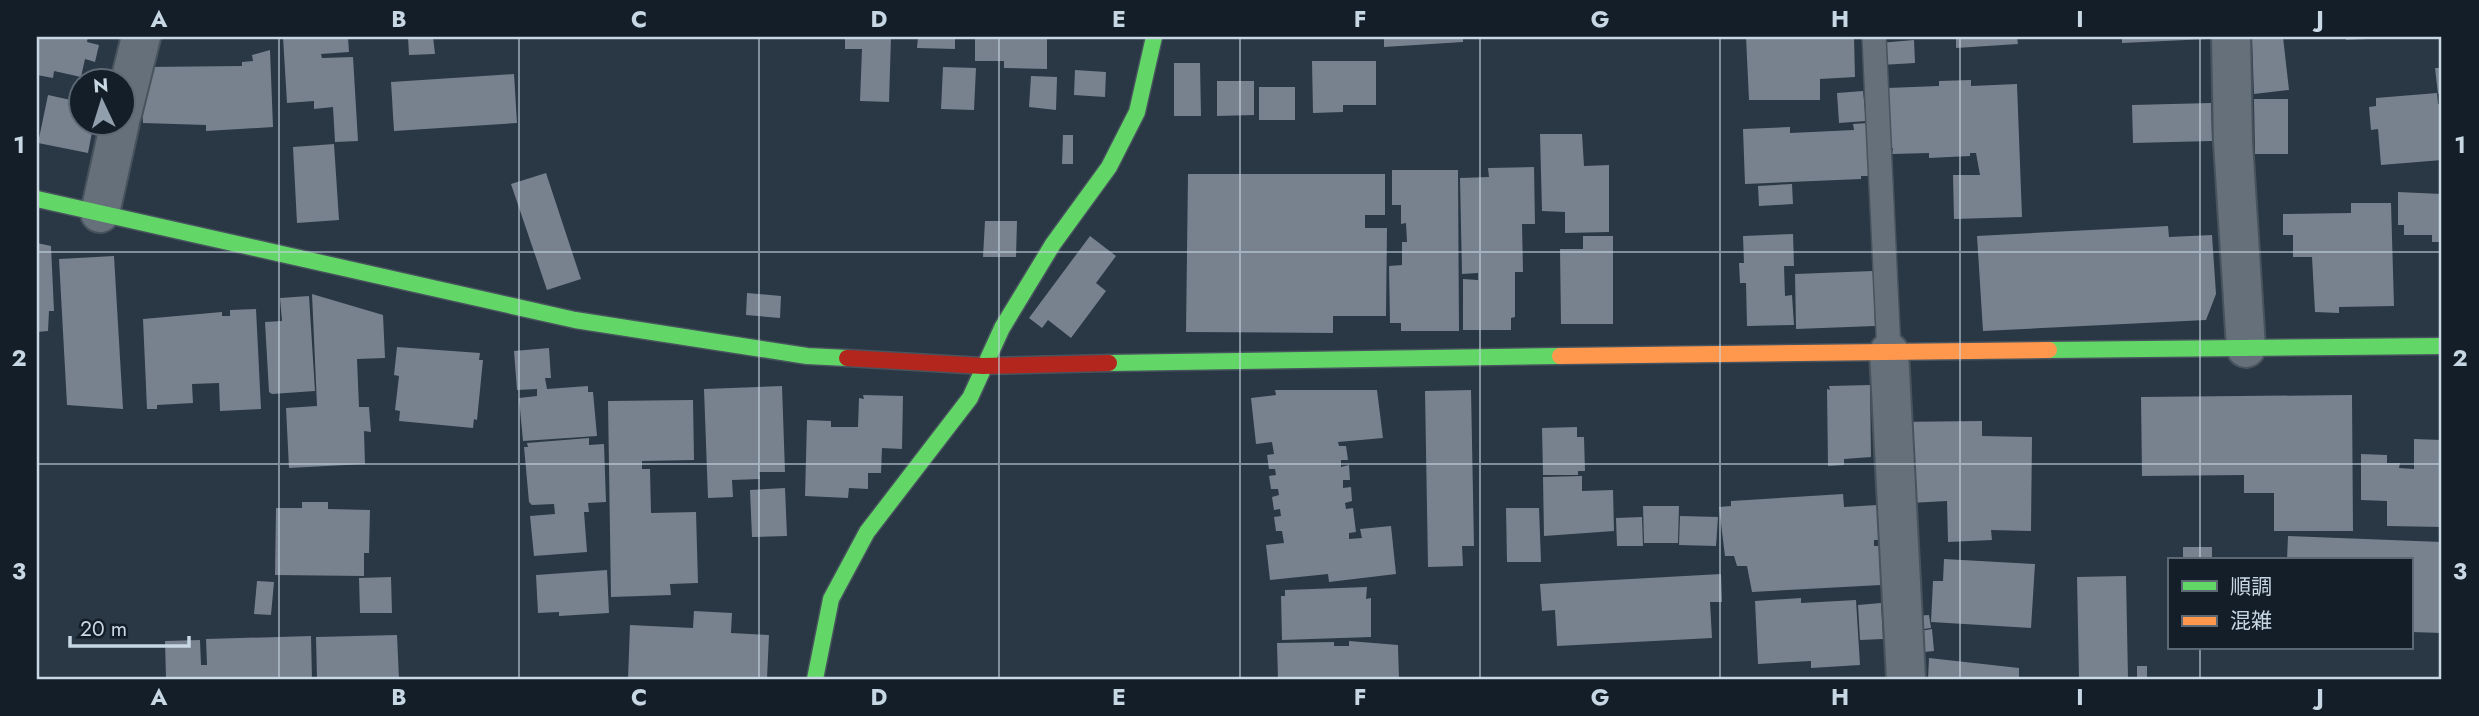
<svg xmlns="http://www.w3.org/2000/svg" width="2479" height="716" viewBox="0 0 2479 716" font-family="Jost,'Noto Sans JP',sans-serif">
	<rect width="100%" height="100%" fill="#2a3744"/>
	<g fill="#77828e">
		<polygon points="37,37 88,37 87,42 99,45 95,62 85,59 81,77 54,71 53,78 37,75"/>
		<polygon points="283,37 348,37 349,52 321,54 322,58 353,57 358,141 335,142 333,107 314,109 314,101 287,103"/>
		<polygon points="408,37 433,37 435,54 409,55"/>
		<polygon points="845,37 891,37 889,102 860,101 862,49 845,49"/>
		<polygon points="918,37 955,37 955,49 917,48"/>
		<polygon points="975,37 1047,37 1047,69 1004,68 1004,61 975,61"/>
		<polygon points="1384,37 1463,37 1463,42 1384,47"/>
		<polygon points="1746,37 1854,37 1855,77 1820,79 1820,100 1749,100"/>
		<polygon points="1956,37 2017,37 2018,44 1956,48"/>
		<polygon points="2122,37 2208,37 2208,39 2122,43"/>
		<polygon points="2252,37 2283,37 2289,90 2254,94"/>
		<polygon points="2346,37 2367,37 2367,39 2346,40"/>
		<polygon points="1914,40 1915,63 1881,65 1879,43"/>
		<polygon points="270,50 273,127 206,131 206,125 143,123 142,90 146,67 242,66 242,62 253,61 252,55"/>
		<polygon points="1312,61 1376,61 1376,105 1343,105 1343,112 1313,113"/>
		<polygon points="1174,63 1200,63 1201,116 1174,116"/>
		<polygon points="943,67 976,68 974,110 941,109"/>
		<polygon points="2435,68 2442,68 2442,93 2438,94"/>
		<polygon points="1075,70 1106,72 1105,97 1074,95"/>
		<polygon points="514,74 517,123 394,131 391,82"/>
		<polygon points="1031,76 1057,77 1056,110 1029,107"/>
		<polygon points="1971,80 1971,86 2017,84 2022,217 1954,219 1953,175 1980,175 1976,153 1970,153 1970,156 1929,158 1929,153 1892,154 1893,148 1889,148 1887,88 1939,86 1939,81"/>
		<polygon points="1217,81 1254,81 1254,115 1217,116"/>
		<rect x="1259" y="87" width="36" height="33"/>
		<polygon points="1863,91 1866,121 1839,123 1837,93"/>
		<polygon points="2437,93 2438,104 2442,104 2442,160 2381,165 2378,129 2371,130 2369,107 2376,106 2376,98"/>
		<polygon points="48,95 80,102 80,122 94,122 88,153 38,143"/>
		<polygon points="2254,99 2288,99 2288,154 2255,154"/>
		<polygon points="2211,103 2212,141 2133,143 2132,105"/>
		<polygon points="1868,123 1871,176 1861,176 1861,179 1745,184 1743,129 1790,127 1790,133 1854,130 1853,124"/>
		<polygon points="1540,134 1582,134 1584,166 1609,165 1609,232 1565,233 1565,212 1542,211"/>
		<polygon points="1063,135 1073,135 1073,164 1062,164"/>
		<polygon points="334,144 339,220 297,223 293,147"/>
		<polygon points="1534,167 1535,224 1522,224 1523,272 1515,272 1515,317 1511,318 1511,330 1463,330 1463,279 1478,280 1478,273 1462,274 1460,178 1489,177 1488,168"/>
		<polygon points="1392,170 1458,170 1459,331 1401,331 1401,323 1390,323 1389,266 1402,265 1402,242 1407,242 1406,223 1401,224 1401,205 1392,205"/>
		<polygon points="546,173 581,279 547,290 511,184"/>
		<polygon points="1188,174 1385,174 1385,215 1365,215 1365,228 1387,228 1386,316 1333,316 1333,333 1186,332"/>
		<polygon points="1792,184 1793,204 1759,206 1758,186"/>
		<polygon points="2398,192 2442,194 2442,242 2432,242 2432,235 2404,235 2404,225 2398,225"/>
		<polygon points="2351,203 2391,203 2394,306 2339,307 2339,313 2315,312 2312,257 2293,257 2293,235 2283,235 2283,214 2351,213"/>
		<polygon points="985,221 1017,221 1016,257 983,257"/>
		<polygon points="2168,226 2169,237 2212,235 2216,294 2206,320 1983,331 1977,236"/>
		<polygon points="1793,234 1794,266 1784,266 1785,296 1792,295 1794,325 1747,326 1746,283 1740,283 1739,263 1744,263 1743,236"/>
		<polygon points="1090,236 1116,256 1096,283 1106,291 1071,338 1048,320 1042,328 1029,318"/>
		<polygon points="1583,236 1613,236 1613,324 1561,324 1560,249 1583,249"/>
		<polygon points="37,243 51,246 54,311 49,311 48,331 37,332"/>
		<polygon points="114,256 123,409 67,405 59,259"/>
		<polygon points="1873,271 1875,326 1796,329 1795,274"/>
		<polygon points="747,293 781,296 780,318 746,315"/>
		<polygon points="312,294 383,315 385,358 357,359 359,407 369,407 371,432 364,431 365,464 289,468 286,408 317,406"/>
		<polygon points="309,296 315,391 272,394 269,392 265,322 282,321 280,298"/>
		<polygon points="256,309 261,409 220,411 219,383 192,384 193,403 157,405 157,409 147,409 143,319 222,312 222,316 230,316 230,310"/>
		<polygon points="397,347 480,353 479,360 483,360 477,420 474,419 473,428 399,421 400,411 395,410 399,376 394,375"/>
		<polygon points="549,348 551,378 545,378 547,389 588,386 588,392 593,392 597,436 523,441 519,398 537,396 537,389 517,390 514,351"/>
		<polygon points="1870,385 1871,457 1844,459 1844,465 1828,466 1827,389 1830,390 1829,386"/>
		<polygon points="782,386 785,472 759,472 760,479 732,480 733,497 708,498 704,389"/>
		<polygon points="1275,390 1377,390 1383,438 1338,442 1339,446 1346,446 1348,460 1341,460 1341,467 1349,465 1350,480 1343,480 1343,488 1351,487 1352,501 1345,503 1346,509 1353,508 1356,532 1349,533 1349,539 1362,538 1360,529 1391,526 1396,574 1329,582 1328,574 1270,580 1266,545 1284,543 1282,531 1276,531 1274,517 1281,516 1280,509 1274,510 1272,497 1279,495 1278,489 1271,489 1269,476 1276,475 1275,469 1269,469 1267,455 1274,454 1272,442 1256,444 1251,398 1276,395"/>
		<polygon points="1471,390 1474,546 1462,546 1463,566 1428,567 1425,391"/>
		<polygon points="863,395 903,396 902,449 882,448 881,473 868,473 868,489 849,488 848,498 805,496 807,420 831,421 831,427 858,427 859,398 864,399"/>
		<polygon points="2352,395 2353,531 2274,531 2274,493 2244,493 2244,475 2142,476 2141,397"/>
		<polygon points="693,400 694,460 642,461 642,469 650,469 651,513 696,512 698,583 670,584 671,595 611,597 608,401"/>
		<polygon points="1982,421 1982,436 2032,437 2031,531 1991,530 1992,540 1948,542 1947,501 1910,503 1892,422"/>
		<polygon points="1577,427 1577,437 1584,437 1585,471 1578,471 1578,475 1543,475 1542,428"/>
		<polygon points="589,438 589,445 604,444 606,502 588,503 589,512 584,512 587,552 534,556 530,516 555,514 554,504 532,505 529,502 524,447 528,447 527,443"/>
		<polygon points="2414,439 2442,440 2442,527 2387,526 2387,501 2361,500 2361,454 2387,455 2387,463 2400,463 2399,468 2414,469"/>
		<polygon points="1582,476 1582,491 1613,490 1614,531 1544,536 1543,477"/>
		<polygon points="785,488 787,536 752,537 750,490"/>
		<polygon points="1843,494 1844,507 1877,505 1879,540 1874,540 1874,546 1879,546 1881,585 1752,592 1747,566 1737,566 1734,556 1725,556 1719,507 1731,506 1731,501"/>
		<polygon points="302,502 328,502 328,509 370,510 369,553 364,553 364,576 275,575 276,508 302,508"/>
		<polygon points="1643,506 1679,506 1678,543 1644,543"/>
		<polygon points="1506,508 1539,508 1541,562 1507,562"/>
		<polygon points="1680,516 1718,517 1716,546 1679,545"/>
		<polygon points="1642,517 1643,546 1617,546 1616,518"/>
		<polygon points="2288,536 2442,542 2442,633 2411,632 2411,560 2287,560"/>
		<rect x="2183" y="547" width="29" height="13"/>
		<polygon points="1944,559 2035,564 2031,628 1931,622 1933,581 1943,581"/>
		<polygon points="607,570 609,613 559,616 559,612 538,613 536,575"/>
		<polygon points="1721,574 1722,602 1710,602 1712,638 1557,646 1555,610 1542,611 1540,584"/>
		<polygon points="2126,576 2128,679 2079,679 2077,577"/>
		<polygon points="391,577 392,613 360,613 359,578"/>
		<polygon points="257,581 274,582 271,615 254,614"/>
		<polygon points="1367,587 1366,599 1371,598 1371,637 1282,640 1281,596 1285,596 1285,590"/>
		<polygon points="1801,598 1801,603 1856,600 1860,665 1811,668 1811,661 1758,664 1755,601"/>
		<polygon points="1881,603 1883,639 1860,640 1858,605"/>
		<polygon points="694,611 732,613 731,633 769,635 767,679 628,679 630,625 693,628"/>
		<polygon points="1929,615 1931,628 1916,630 1914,616"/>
		<polygon points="1932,629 1934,651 1916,653 1914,632"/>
		<polygon points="397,635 399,679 317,679 316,637"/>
		<polygon points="311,636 312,679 166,679 165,641 200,640 201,665 207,665 206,639"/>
		<polygon points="1349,641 1398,645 1399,679 1278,679 1277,643 1334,642 1334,646 1349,646"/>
		<polygon points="1929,658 2019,668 2019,679 1928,679"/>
		<rect x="2137" y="666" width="10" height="13"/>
	</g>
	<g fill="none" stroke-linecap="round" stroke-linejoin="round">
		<defs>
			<polyline id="lane" points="1874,37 1889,352"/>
			<g id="street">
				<polyline points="2231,37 2233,142 2246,348"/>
				<polyline points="122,114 141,37"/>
				<polyline points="100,213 120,122"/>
				<polyline points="1889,352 1906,679"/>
			</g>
			<g id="fast">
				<polyline points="37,199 575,320 807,356 847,358"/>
				<polyline points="2049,350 2442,346"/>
				<polyline points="1109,363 1560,356"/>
				<polyline points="815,679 831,599 867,532 970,398 1002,328 1053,244 1109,167 1137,112 1154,37"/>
			</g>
			<polyline id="slow" points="1560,356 2049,350"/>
			<polyline id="jam" points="847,358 983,366 1109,363"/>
		</defs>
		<use href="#lane" stroke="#47535d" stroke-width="26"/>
		<use href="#street" stroke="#47535d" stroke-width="42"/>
		<use href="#fast" stroke="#47535d" stroke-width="19"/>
		<use href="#slow" stroke="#47535d" stroke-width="19"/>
		<use href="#jam" stroke="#47535d" stroke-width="19"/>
		<use href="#lane" stroke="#66707a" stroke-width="23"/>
		<use href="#street" stroke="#66707a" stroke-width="38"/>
		<use href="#fast" stroke="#63d668" stroke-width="16"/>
		<use href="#slow" stroke="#ff974d" stroke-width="16"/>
		<use href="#jam" stroke="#b3261e" stroke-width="16"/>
	</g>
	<path fill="none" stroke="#c8d7e4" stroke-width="2" stroke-opacity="0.55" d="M279,37V679M519,37V679M759,37V679M999,37V679M1240,37V679M1480,37V679M1720,37V679M1960,37V679M2200,37V560M37,252H2442M37,464H2442M2200,648V679"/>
	<rect width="2479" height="716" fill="none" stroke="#141e28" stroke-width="77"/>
	<rect x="2168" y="558" width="245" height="91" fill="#141e28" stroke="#5c6873" stroke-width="2"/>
	<rect x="2182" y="581" width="35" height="10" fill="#63d668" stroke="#5c6873" stroke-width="2"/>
	<text x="2230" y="594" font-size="21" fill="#c8d7e4">順調</text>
	<rect x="2182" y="616" width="35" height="10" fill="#ff974d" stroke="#5c6873" stroke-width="2"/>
	<text x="2230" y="628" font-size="21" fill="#c8d7e4">混雑</text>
	<g transform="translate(102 102) rotate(356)"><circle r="33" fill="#141e28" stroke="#5c6873" stroke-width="2"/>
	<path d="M0-5L12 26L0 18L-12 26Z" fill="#919fac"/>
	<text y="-10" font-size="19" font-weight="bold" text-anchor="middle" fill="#c8d7e4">N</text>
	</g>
	<path d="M70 636v10h119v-10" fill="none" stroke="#c8d7e4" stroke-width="3.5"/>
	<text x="80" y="636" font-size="21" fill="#c8d7e4" stroke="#141e28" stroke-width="5" paint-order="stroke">20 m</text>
	<rect x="38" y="38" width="2402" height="640" fill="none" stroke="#c8d7e4" stroke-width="2.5"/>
	<g font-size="23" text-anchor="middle" font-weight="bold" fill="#c8d7e4">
		<text x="159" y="27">A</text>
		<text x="399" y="27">B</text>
		<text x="639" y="27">C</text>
		<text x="879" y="27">D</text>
		<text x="1119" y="27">E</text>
		<text x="1360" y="27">F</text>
		<text x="1600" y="27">G</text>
		<text x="1840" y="27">H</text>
		<text x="2080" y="27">I</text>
		<text x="2320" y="27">J</text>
		<text x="19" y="153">1</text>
		<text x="2460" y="153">1</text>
		<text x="19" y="366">2</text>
		<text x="2460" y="366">2</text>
		<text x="19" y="579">3</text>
		<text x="2460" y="579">3</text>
		<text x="159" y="705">A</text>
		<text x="399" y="705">B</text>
		<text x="639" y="705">C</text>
		<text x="879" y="705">D</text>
		<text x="1119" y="705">E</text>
		<text x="1360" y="705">F</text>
		<text x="1600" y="705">G</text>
		<text x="1840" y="705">H</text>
		<text x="2080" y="705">I</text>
		<text x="2320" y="705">J</text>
	</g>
</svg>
